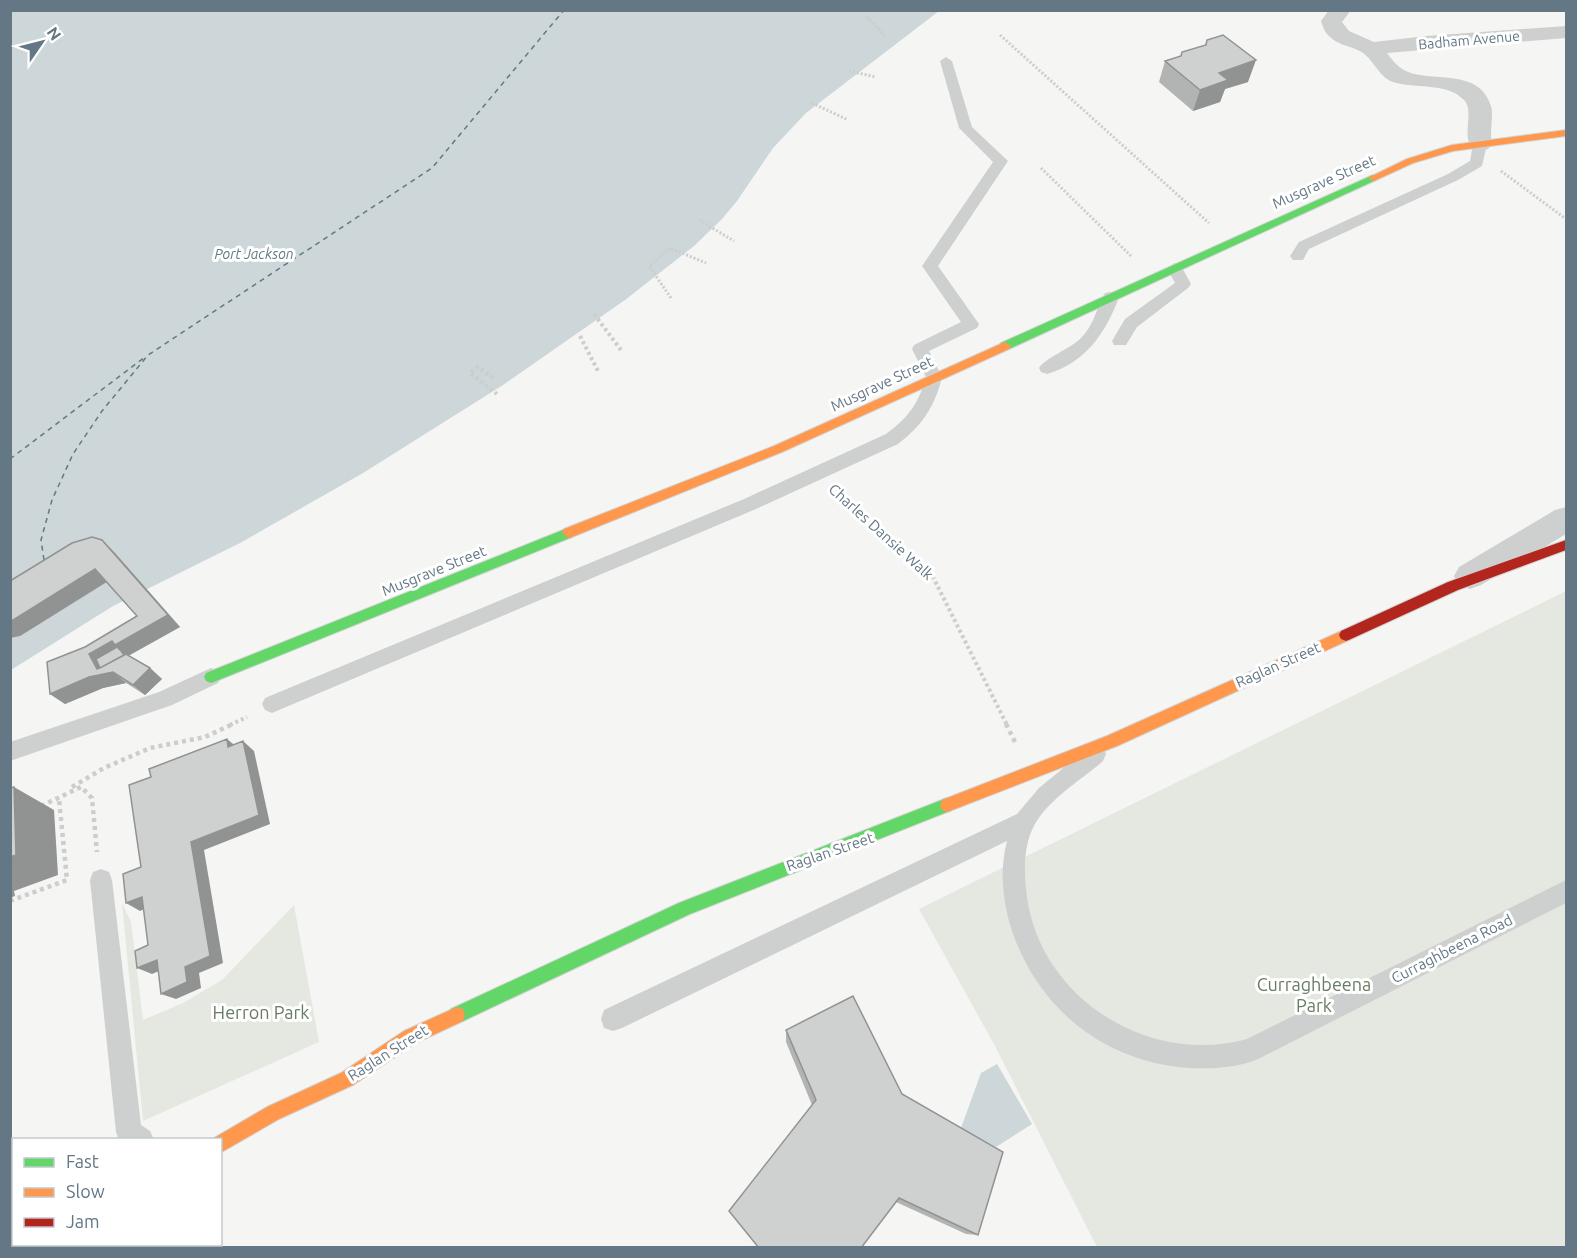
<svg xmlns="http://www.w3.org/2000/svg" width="1577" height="1258" viewBox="0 0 1577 1258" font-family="Ubuntu,sans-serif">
	<rect width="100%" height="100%" fill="#f5f5f3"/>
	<g fill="#e4e8e1">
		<polygon points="1566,591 1566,1247 1097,1247 995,1046 919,909"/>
		<polygon points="122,903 131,922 143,1020 183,1003 222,980 294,905 319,1042 143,1121"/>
	</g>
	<g fill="#cdd6d8">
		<polygon points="11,11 939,11 806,113 773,148 737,201 722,219 694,246 625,300 503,385 363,473 240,543 113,606 11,670"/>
		<polygon points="997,1064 1032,1124 996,1147 961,1128 981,1073"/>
	</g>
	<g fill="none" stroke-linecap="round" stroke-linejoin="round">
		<g stroke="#5f7a82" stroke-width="1.5" stroke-dasharray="5 4.5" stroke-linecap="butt">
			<polyline points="10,459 145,357"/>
			<polyline points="44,560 41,540 52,500 73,454 102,411 148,355 432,168 564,10"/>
		</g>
		<defs>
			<g id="fast">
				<polygon points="1373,175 1378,178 1376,180 1009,349 1001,349 999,346 1001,343"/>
				<polygon points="568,528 574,533 572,537 216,681 211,683 206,681 204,677 206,673"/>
				<polygon points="947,798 952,800 954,805 952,810 690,914 463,1021 457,1023 451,1021 449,1015 451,1009 679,903"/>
			</g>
			<g id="slow">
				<polygon points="1566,130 1566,136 1453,151 1413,163 1376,180 1373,181 1368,178 1407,159 1452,145"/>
				<polygon points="1005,342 1011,346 1009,349 782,452 572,537 568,538 562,533 564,529 774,446"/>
				<polygon points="1346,629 1351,631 1353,635 1351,639 1117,746 947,812 942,810 940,805 942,800 1107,736"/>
				<polygon points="457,1007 463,1009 465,1015 463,1021 416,1043 353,1085 279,1119 220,1153 220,1140 213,1140 214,1138 267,1107 341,1073 404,1031"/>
			</g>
			<polygon id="jam" points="1566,540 1566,550 1458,590 1351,639 1346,641 1341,639 1339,635 1341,631 1448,582"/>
		</defs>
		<use href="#fast" stroke="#d1d3d3" stroke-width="2"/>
		<use href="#slow" stroke="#d1d3d3" stroke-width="2"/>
		<use href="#jam" stroke="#d1d3d3" stroke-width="2"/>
		<g stroke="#cccdcd" stroke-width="3" stroke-dasharray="2 2" stroke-linecap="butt">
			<polyline points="867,17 885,36"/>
			<polyline points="1000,35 1209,223"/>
			<polyline points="849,71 876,77"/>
			<polyline points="812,103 848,120"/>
			<polyline points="1041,168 1131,256"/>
			<polyline points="1501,171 1566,219"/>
			<polyline points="699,220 734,241"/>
			<polyline points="671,298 649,266 670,248 706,263"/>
		</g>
		<g stroke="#cccdcd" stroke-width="4" stroke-dasharray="3 3" stroke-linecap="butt">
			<polyline points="594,314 621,350"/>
			<polyline points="580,336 598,371"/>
			<polyline points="493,378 478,367 470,373 497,394"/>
			<polyline points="838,493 933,577 1007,725"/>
			<polyline points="230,725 247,717"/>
		</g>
		<g stroke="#cccdcd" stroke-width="4.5" stroke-dasharray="4 4" stroke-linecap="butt">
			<polyline points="1006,724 1015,742"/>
			<polyline points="72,787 104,768 150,748 205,737 233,724"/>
			<polyline points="41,806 81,787 92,798 97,852"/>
			<polyline points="10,901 67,880 59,799"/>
		</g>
		<g fill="#ced0d0" fill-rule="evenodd">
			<path d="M946,57L952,61L972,127L1008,161L938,266L979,324L977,328L929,351L942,377C935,406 922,426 898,444L756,509L279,710L272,713L265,710L262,704L265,698L744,499L886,434C908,418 919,403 926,377L912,349L914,345L961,322L922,266L993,162L959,128L940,61Z"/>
			<polygon points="1480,140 1487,144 1482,166 1458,180 1309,249 1303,260 1293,260 1290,256 1299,242 1448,174 1470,161 1473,144"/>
			<polygon points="1175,263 1180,264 1191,284 1188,288 1137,327 1126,345 1114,345 1112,341 1125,319 1175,283 1167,268"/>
			<path d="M1111,292L1117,293L1119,297C1106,333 1085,363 1047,374L1041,372L1039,368C1045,358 1070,349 1081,338C1094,325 1096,309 1105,293Z"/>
			<polygon points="211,668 218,671 221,677 218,683 172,705 10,761 10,742 159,692"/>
			<path d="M1096,744L1103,747L1106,754L1103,761C1080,781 1045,801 1032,830C1023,850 1024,876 1027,897C1041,999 1149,1066 1247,1039L1566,880V903L1256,1060C1235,1068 1211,1069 1189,1068C1105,1062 1039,1010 1012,931C1003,903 999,871 1007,841L622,1028L613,1031L604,1028L601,1019L604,1010L1017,814L1039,788L1089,747Z"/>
			<polygon points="101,869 109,872 112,880 141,1125 150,1131 154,1140 119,1140 116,1132 90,880 93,872"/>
			<polygon points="14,1206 14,1233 10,1234 10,1207"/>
		</g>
		<g fill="#ced0d0" fill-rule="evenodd">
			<path d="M1329,10H1351L1342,22L1349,31L1374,42L1426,36L1566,26V38L1387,53C1392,60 1397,66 1404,70C1429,84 1479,66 1491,106C1494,117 1489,131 1492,144L1488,149L1480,151L1472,149C1461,133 1475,112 1464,100C1447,82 1415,89 1393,82C1379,77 1375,62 1363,53C1353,46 1339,46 1330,37C1325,33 1323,27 1321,21Z"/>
			<polygon points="1566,507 1566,534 1481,585 1470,589 1459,585 1454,576 1459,567 1555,510"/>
		</g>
		<use href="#fast" fill="#63d668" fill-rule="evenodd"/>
		<use href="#slow" fill="#ff974d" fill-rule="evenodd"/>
		<use href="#jam" fill="#b3261e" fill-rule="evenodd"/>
	</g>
	<g fill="#b2b4b3">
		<polygon points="1207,40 1248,82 1225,89 1220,102 1193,111 1159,82 1165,61 1181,56 1205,45"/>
		<polygon points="102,540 114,552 180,627 128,656 150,668 162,679 145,695 126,683 103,688 65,704 50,694 85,647 137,616 107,582 20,636"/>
		<polygon points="786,1030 902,1094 978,1235 966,1234 896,1202 812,1105 786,1042"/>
	</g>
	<g fill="#919292">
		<polygon points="1256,60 1248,82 1225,89 1220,102 1193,111 1200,90 1219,73"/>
		<polygon points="102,540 114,552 180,627 128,656 113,672 126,683 103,688 65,704 50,694 97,669 89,654 112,641 168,615"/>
		<polygon points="95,569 108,581 20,636 10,638 10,622"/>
		<polygon points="150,668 162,679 145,695 133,685"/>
		<polygon points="227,739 238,748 228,747"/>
		<polygon points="243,741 254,751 270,824 204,850 223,963 199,973 201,988 176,999 161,994 185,967 191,842"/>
		<polygon points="14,787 54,810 58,875 14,891 15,896 10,898 10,857"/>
		<polygon points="142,897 156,904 140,911 126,903"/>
		<polygon points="157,960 171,966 152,974 137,968"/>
	</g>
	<g fill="#cfd1d0" stroke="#919292" stroke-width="1.5">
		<polygon points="1223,35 1256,60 1219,73 1228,80 1200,90 1165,61 1181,56 1182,52 1206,45 1207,40"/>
		<polygon points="92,537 102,540 168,615 115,645 112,641 89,654 97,669 126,654 150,668 133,685 113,672 89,677 50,694 47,662 85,647 137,616 95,569 10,622 10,581 72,543"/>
		<polygon points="117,647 121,651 124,655 100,668 96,659"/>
		<polygon points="227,739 228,747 243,741 259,815 191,842 210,956 185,967 187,982 161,994 157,960 137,968 135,951 148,945 142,897 126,903 123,874 141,867 129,785 151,777 149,769"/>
		<polygon points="14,787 16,855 10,857 10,788"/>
		<polygon points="853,996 902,1094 1003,1152 978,1235 899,1198 861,1248 759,1248 729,1211 816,1100 786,1030"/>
	</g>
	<g text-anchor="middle" stroke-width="6" stroke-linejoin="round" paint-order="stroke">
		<g font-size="14" fill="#637785" stroke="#fff">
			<text transform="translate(1469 40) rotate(-5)" y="5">Badham Avenue</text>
		</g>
		<g font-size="14" font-style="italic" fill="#5f7a82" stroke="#fff">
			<text x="254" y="259">Port Jackson</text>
		</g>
		<g font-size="15" fill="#637785" stroke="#fff">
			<text transform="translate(1324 182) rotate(-24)" y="5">Musgrave Street</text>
			<text transform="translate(882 384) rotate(-25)" y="5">Musgrave Street</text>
			<text transform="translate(881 532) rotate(42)" y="5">Charles Dansie Walk</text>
			<text transform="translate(434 571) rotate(-22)" y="5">Musgrave Street</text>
			<text transform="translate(1278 665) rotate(-24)" y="5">Raglan Street</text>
			<text transform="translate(830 852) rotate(-19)" y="5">Raglan Street</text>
			<text transform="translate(1452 949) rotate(-27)" y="5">Curraghbeena Road</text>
			<text transform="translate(388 1053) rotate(-32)" y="5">Raglan Street</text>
		</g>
		<g font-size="18" fill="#687c62" stroke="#fff">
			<text x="1314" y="991">Curraghbeena<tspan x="1314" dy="21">Park</tspan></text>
			<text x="261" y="1019">Herron Park</text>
		</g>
	</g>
	<rect width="1577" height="1258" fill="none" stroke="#637785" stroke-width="24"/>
	<rect x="12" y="1138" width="210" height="108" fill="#ffffff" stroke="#c1c9ce" stroke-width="1.5"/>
	<rect x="24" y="1158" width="30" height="9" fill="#63d668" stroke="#c1c9ce" stroke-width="1.5"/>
	<text x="66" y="1168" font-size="18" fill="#637785">Fast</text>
	<rect x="24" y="1188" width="30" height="9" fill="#ff974d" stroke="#c1c9ce" stroke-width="1.5"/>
	<text x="66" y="1198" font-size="18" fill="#637785">Slow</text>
	<rect x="24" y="1218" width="30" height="9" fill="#b3261e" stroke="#c1c9ce" stroke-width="1.5"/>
	<text x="66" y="1228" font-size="18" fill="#637785">Jam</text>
	<g transform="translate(42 42) rotate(55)" stroke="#ffffff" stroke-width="4.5" paint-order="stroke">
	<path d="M0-4.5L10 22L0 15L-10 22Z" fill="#637785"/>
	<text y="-9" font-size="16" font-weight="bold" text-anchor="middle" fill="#637785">N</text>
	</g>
</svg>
